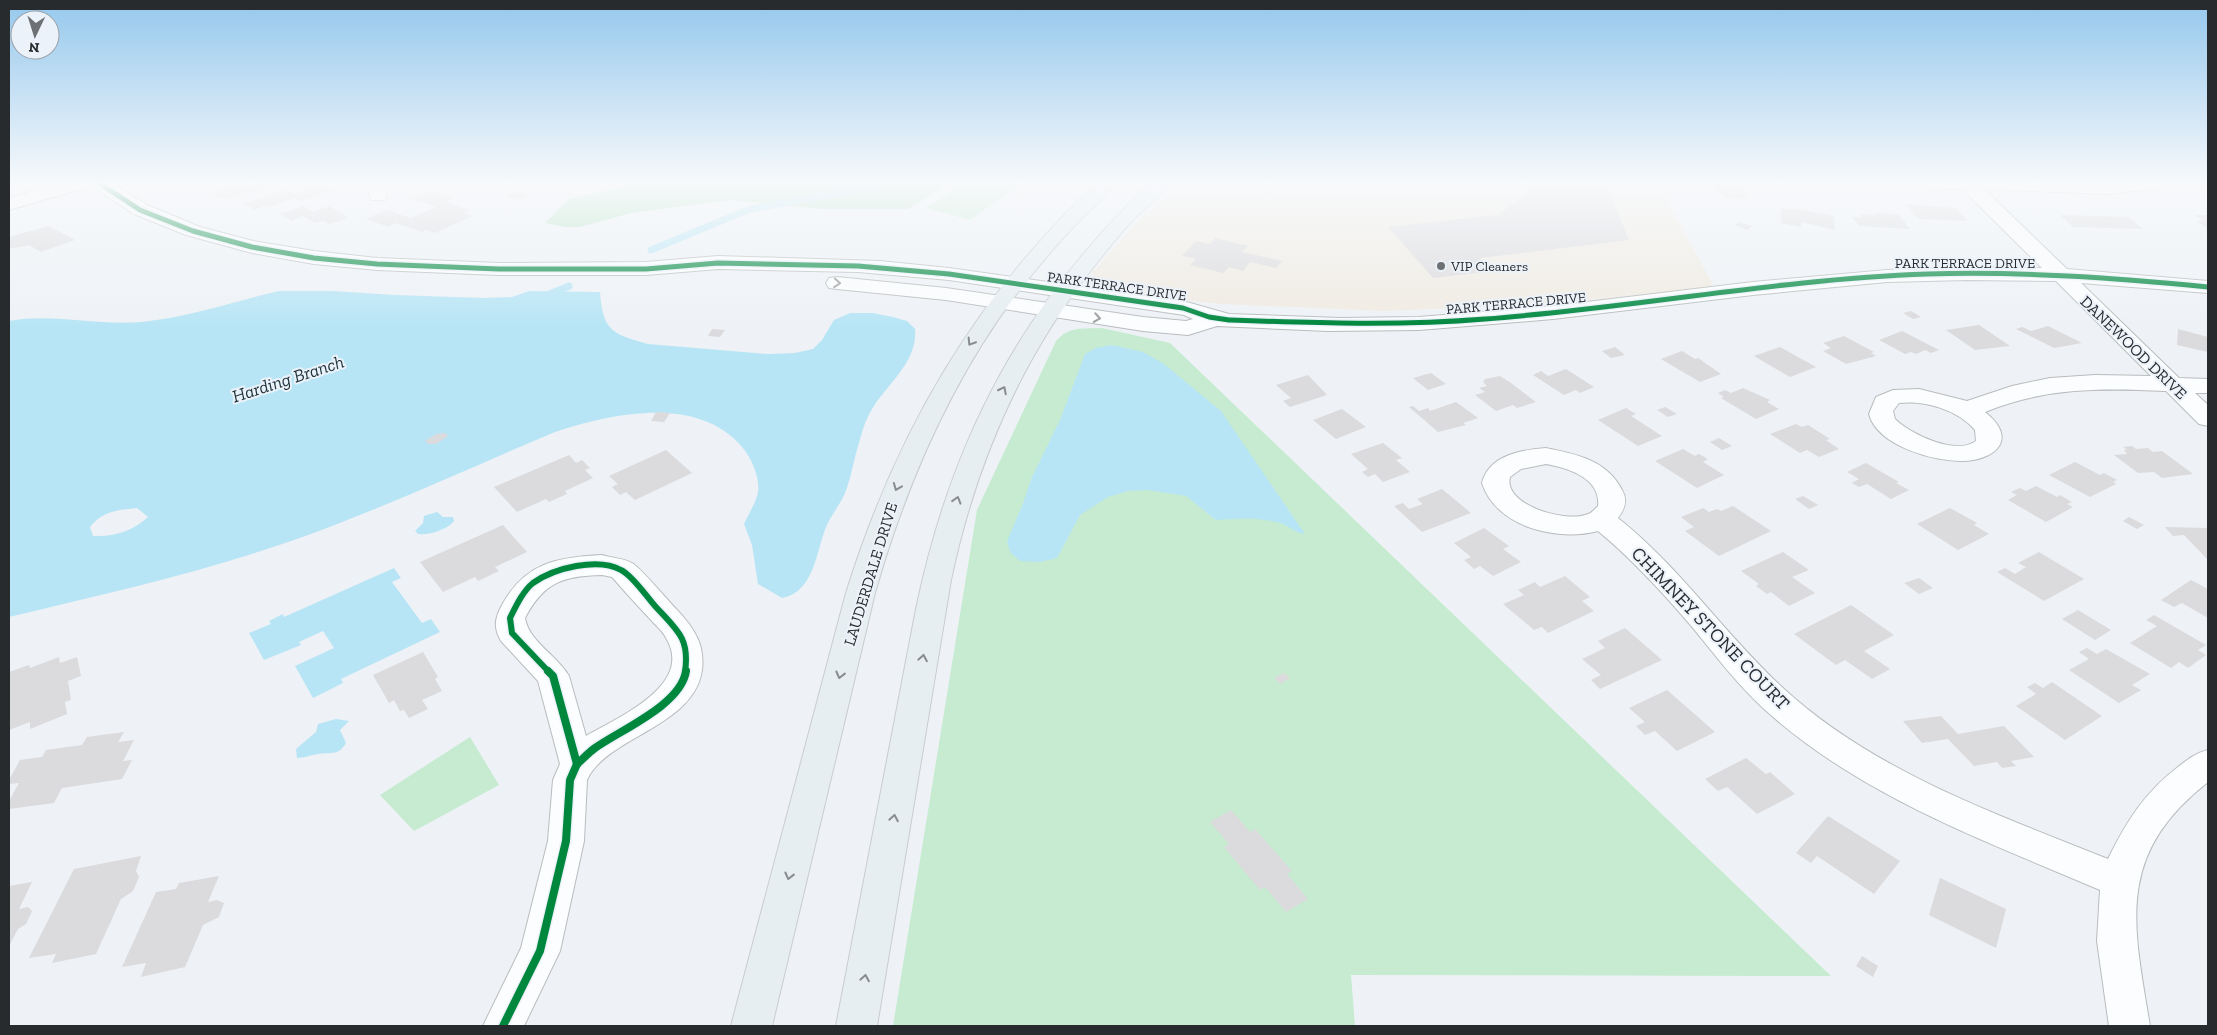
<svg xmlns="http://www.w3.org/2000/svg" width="2217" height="1035" viewBox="0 0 2217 1035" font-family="'Zilla Slab',serif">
	<rect width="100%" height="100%" fill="#eef2f6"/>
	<polygon fill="#f0ebe2" points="1189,181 1657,181 1711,281 1712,288 1531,305 1383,311 1221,304 1116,293 1092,286 1092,273 1142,216"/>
	<g fill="#c6ebd0">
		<polygon points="967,181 1007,181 1020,184 970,220 926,208"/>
		<path d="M1102,328L1170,343L1831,976L1351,975L1355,1026H893L977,510L1056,341C1069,326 1083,329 1102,328Z"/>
		<polygon points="470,737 499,785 414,831 380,795"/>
	</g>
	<polygon fill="#b6e3c3" points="649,181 953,181 908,209 822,209 730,200 631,213 580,227 565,227 545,223 569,199"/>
	<g fill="#b8e5f5" fill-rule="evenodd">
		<path d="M279,291H333L394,295L485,298L512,297L529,291L600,292C603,332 613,334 648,344L768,354L795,353L813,349L822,340L834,320L850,313H873L893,317L907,321L915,329C918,363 886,384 871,411C865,421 862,432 859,443C854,458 852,473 847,488C843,501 833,512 827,525C816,550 815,592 782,598L758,584L752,545L744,524C748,515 754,506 757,496C762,482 752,458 742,447C697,394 611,414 555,432C469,468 384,508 297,539C203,572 105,594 9,617V321C52,313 98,326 142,322C189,317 233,302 279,291ZM137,508L148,517C133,531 114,537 93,536L90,527C103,511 117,510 137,508Z"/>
		<path d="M1112,345L1143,352L1164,364L1221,411L1305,534C1295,533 1289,526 1280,523C1258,517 1238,519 1216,520L1186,496L1147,490L1128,491L1108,497L1080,515L1057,558L1040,562L1020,561L1010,552L1007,541L1022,506L1032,477L1060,420L1085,354L1096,348Z"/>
		<path d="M437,512L443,517H453L454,521C449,529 427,536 418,534L415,531L423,523L424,516Z"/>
		<polygon points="394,568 401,578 392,582 422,623 431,619 440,632 341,679 343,683 313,698 295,666 334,648 323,631 299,642 301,645 264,660 249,633 271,624 269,621 283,614 284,617"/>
		<path d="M336,719L349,721L340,730L346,743C339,756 330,752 318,754C310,755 305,758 297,758L296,749L316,732L318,724Z"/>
	</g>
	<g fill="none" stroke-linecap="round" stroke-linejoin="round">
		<g stroke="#b8e5f5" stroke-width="7">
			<polyline points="651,250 750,209 855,190 884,181"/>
			<polyline points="547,295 569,286"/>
		</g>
	</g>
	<g fill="#dbdadd">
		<polygon points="194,181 226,181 200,188 187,183"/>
		<polygon points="251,181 296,181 282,186 278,184 225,199 211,194"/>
		<polygon points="1534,181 1605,181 1629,240 1480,258 1492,271 1433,278 1388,227 1498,215 1536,187"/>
		<polygon points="1711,181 1741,181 1749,194 1745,194 1748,199 1724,198 1721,193 1718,193"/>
		<polygon points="323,184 334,190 301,201 295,198 271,207 267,205 254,210 244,204 287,189 296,194"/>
		<polygon points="433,191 454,198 445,202 469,210 463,213 473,216 435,233 426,230 422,232 396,223 388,227 366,219 386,210 411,218 436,207 413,199"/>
		<polygon points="517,191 529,195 517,200 505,196"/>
		<polygon points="1905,204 1956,208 1968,221 1919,219"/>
		<polygon points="304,206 313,212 329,206 349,218 330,224 323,221 315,223 303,216 291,221 280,214"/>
		<polygon points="1781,208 1793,210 1793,208 1834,216 1835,230 1801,222 1801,227 1781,223"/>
		<polygon points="1875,213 1898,214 1910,229 1859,226 1852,217 1862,217 1860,214 1877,215"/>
		<polygon points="2060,215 2128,217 2143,229 2073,227"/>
		<polygon points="2195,215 2208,215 2208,229 2196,221 2203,221"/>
		<polygon points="1739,222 1752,226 1747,230 1734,225"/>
		<polygon points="49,226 75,240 41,252 29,245 9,249 9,237"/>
		<polygon points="1215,238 1248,246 1242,252 1282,261 1276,268 1250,262 1243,271 1229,267 1223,273 1190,265 1196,259 1182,256 1196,241 1210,244"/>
		<polygon points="1911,311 1921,317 1913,319 1903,313"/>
		<polygon points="1979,325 2010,346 1975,350 1946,330"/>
		<polygon points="2048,326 2082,343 2054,348 2016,329 2022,327 2031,331"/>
		<polygon points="712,329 725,330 720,337 708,336"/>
		<polygon points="2178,329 2208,337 2208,352 2177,345"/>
		<polygon points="1902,331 1939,350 1931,353 1925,350 1916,354 1911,352 1905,354 1879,340"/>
		<polygon points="1844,336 1874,352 1871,353 1876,356 1846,364 1823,351 1831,348 1823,343"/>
		<polygon points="1615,347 1625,355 1611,358 1602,351"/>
		<polygon points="1780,347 1816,367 1790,377 1754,356"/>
		<polygon points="1682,351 1695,359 1698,358 1721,374 1700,382 1661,359"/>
		<polygon points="1566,369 1594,387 1580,393 1576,390 1564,395 1533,375 1541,371 1548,376"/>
		<polygon points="1431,373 1446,384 1428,390 1413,378"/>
		<polygon points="1308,375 1327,395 1290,407 1283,401 1291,398 1276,385"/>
		<polygon points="1500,376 1511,383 1536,402 1517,408 1513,405 1496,411 1475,395 1485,392 1479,388 1487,386 1483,382 1485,379"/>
		<polygon points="1743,388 1770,400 1767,402 1779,409 1756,419 1721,398 1724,397 1718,393 1725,390 1731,393"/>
		<polygon points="1456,402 1478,418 1463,423 1466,425 1438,432 1409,407 1413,406 1419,411 1428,408 1430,411"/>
		<polygon points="1665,407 1677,414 1668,417 1657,410"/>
		<polygon points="1626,408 1636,414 1631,416 1662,436 1638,446 1598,420"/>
		<polygon points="1342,409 1366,427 1336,439 1313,420"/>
		<polygon points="656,412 670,413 664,422 651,421"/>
		<polygon points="1796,424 1802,427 1808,425 1830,439 1826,440 1839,449 1819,457 1807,450 1800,453 1770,434"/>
		<polygon points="445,433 448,436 436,444 429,444 425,441 436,434"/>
		<polygon points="1719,438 1732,446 1722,450 1710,442"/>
		<polygon points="1383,443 1402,458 1396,460 1410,472 1383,482 1375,474 1368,477 1362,472 1368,469 1351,454"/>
		<polygon points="2132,446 2136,449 2148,448 2153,452 2162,451 2193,474 2162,478 2154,472 2138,473 2114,455 2127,454 2124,450 2127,450 2123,447"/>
		<polygon points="1683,449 1695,456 1699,454 1708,459 1703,462 1724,475 1697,488 1655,461"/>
		<polygon points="666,450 692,473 635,500 626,492 620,495 612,487 618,484 609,476"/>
		<polygon points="569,455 576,463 582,460 590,468 585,470 593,478 565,491 567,494 549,502 546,499 517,512 494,487"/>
		<polygon points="2075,462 2100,475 2104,473 2117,480 2113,482 2116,484 2090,497 2049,475"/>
		<polygon points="1866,463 1899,482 1896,483 1909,490 1891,499 1867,484 1859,487 1852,483 1859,479 1847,472"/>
		<polygon points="2036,486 2057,497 2060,495 2072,502 2067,504 2073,507 2046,522 2008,500 2017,495 2011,492 2020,488 2026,491"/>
		<polygon points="1442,489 1471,513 1422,532 1394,506 1403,503 1409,509 1423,504 1417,499"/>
		<polygon points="1803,496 1818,505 1809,509 1795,499"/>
		<polygon points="1733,506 1771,531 1719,556 1685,531 1694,527 1681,517 1703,508 1709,512 1717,509 1721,511"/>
		<polygon points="1950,508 1977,523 1974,525 1989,534 1958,550 1917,524"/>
		<polygon points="2129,517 2144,525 2137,529 2123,521"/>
		<polygon points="503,525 527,552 495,567 499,571 478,581 475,577 443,592 420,562"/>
		<polygon points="2165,527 2208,528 2208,560 2184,535 2173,536"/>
		<polygon points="1484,528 1509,546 1503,549 1521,562 1493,576 1480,566 1474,569 1464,560 1471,557 1454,543"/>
		<polygon points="1783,552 1809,570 1792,577 1815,593 1789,606 1771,592 1767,594 1756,586 1759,584 1741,571"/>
		<polygon points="2039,552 2084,579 2044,601 1997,572 2005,568 2015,574 2026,567 2018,563"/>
		<polygon points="1565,576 1590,597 1582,601 1594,611 1548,633 1542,627 1534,630 1503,604 1524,595 1518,590 1535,582 1540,587"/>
		<polygon points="1919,578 1933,588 1919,594 1904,583"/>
		<polygon points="2191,580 2208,589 2208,618 2182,603 2174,607 2161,600"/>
		<polygon points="1851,605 1894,635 1864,651 1890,669 1872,679 1845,660 1836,665 1794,634"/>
		<polygon points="2078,610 2111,630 2095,640 2062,619"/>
		<polygon points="2154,615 2206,645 2198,650 2206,655 2188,668 2179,662 2171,668 2130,643 2157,626 2146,620"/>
		<polygon points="1625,628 1662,660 1600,689 1591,680 1601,675 1582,659 1605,648 1598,641"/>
		<polygon points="2087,648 2097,654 2106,649 2150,674 2132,685 2141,690 2119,703 2069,670 2089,659 2079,652"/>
		<polygon points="423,652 438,677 435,679 442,691 422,700 428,709 409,718 404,710 400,711 394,700 389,703 373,675"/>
		<polygon points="59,657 60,663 77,657 81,676 68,681 71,700 65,702 67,714 30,729 30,722 9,730 9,672 29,665 30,668"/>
		<polygon points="1284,673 1290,678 1280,684 1274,678"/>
		<polygon points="2052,682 2102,716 2065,740 2016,706 2036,694 2027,687 2035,683 2043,688"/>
		<polygon points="1667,690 1715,732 1677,751 1655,731 1645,735 1636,726 1645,722 1629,708"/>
		<polygon points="1941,716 1958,734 2004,726 2034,757 2011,761 2016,766 2002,768 1997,762 1974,766 1948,739 1922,743 1903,721"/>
		<polygon points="124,732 118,742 134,740 123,761 132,760 122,779 62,788 54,803 9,809 9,801 19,783 9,784 9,780 20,760 42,757 46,750 82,745 87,737"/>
		<polygon points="1746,758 1766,774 1770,772 1795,794 1757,814 1727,787 1718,791 1705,779"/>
		<polygon points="1231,810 1250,832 1255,829 1292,871 1287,874 1308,899 1286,912 1265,887 1260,890 1224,847 1229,844 1210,822"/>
		<polygon points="1828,816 1900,861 1874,894 1817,856 1811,863 1796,853"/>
		<polygon points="141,856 136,871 139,877 133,891 121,899 96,954 52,963 56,954 29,958 74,869"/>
		<polygon points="219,876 208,902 217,900 224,903 219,917 203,925 185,967 141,977 146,963 122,967 156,892 176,889 179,883"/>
		<polygon points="1940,878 2006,909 1996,948 1929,915"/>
		<polygon points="32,882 19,909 28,907 32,911 26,924 18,929 9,946 9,886"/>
		<polygon points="1862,956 1878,966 1873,977 1856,966"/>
	</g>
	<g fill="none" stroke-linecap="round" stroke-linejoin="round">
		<defs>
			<g id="minor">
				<path d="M67,181H109L147,205L200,227L253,241L314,251L377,258L499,263L646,262L718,256L880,261L949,268L1183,301L1229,314L1340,318L1419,317L1553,306L1753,282L1887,270L1967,267L2042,268L1962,189L1904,187L1897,185L1895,181H2174L2172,185L2165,187L2109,194L1984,189L2067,269L2208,281V293L2081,283L2179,378L2208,379V393H2195L2208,405V426L2199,424L2166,391C2100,388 2047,387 1985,412C2017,437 1999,459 1964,461C1935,462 1877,446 1869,414L1876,397L1893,390L1919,389L1967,401L2012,386L2050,378L2095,375L2151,376L2056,281L1967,280L1887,282L1753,295L1553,319L1419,330L1328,331L1217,326L1188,335L1143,331L946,300L837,289L829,288L826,283L829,278L837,277L946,288L1143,317L1186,321L1193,319L1184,315L949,280L858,272L718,269L646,275H499L377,270L314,264L252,253L186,235L134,214L91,186L9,210V198ZM1899,403C1925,400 1958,410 1975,430L1976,441C1956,456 1910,434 1895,419L1893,411Z"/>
				<polygon points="361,181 381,181 386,188 387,196 385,200 371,200 368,189"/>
				<path d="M1546,448C1576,454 1607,460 1622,490C1628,500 1625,509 1618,518C1681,568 1725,635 1784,689C1875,772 1996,814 2108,859C2126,822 2145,792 2178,767C2188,759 2196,753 2208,750V782C2115,855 2133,923 2150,1026H2109L2097,941L2100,890C1983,840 1858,795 1763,708C1737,684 1715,655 1693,628C1664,594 1633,560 1598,531C1557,542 1496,527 1482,483C1489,455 1521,450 1546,448ZM1546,464C1568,468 1601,478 1598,506C1594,510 1591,514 1585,515C1564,522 1503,505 1510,477L1521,469Z"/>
				<path d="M602,555C611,558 623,558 632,563C641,568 669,602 679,612C695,630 705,645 702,670C694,727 606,737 587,780L584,841L560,951L524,1026H483L521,948L548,841L553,780L560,764L538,681L501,641C493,627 495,618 502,605C525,563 557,557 602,555ZM602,575L612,577C625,592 638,606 651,620C656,626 663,631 666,638C695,685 617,718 586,736L569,676C557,655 529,642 525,618C544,582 563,576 602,575Z"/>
			</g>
			<g id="major">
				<path d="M1099,181H1119C1109,196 1091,208 1079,221C1056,245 1035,270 1015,296C949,385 905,488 875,593L772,1026H731L846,593C896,433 975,296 1099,181Z"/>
				<path d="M1152,181H1172C1163,194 1149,205 1137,216C1121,232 1107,250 1093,268C1020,360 975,466 951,580L877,1026H836L916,609C952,436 1024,303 1152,181Z"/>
			</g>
		</defs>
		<use href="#minor" stroke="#b9bcbe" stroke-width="2"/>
		<use href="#major" stroke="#c9ccce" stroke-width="2"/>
		<use href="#minor" fill="#fcfdfe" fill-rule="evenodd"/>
		<use href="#major" fill="#e6eef2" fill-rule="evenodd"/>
		<defs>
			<path id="cycleway-far2" d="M96,181L140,210L193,231L252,247L314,258L377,264L499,269H646L718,263L858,266L949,274L1183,308L1209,317L1229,320C1315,323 1399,326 1485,319C1633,308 1779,279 1927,274C2021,271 2115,278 2208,287"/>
			<path id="cycleway-far1" d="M549,672L512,633L510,618C516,606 523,591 533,583C554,568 598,557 621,570C632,575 647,597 655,606C677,630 690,638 685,672"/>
			<g id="cycleway">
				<polyline points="548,671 553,676 577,764"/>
				<path d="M577,764C583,759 588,753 595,748C620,730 681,705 686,671"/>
				<polyline points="503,1026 540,951 566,841 570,780 577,764"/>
			</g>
		</defs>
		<use href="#cycleway-far2" stroke="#ebf2fa" stroke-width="8"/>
		<use href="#cycleway-far1" stroke="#ebf2fa" stroke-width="9"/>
		<use href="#cycleway" stroke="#ebf2fa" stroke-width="11"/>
		<use href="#cycleway-far2" stroke="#00873e" stroke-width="5"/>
		<use href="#cycleway-far1" stroke="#00873e" stroke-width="6"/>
		<use href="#cycleway" stroke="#00873e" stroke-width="8"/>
	</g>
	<defs><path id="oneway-chevron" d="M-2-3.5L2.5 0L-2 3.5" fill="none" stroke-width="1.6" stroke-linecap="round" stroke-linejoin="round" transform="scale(1.25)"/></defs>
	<g stroke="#9d9ea0">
		<use href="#oneway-chevron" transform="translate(837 283) rotate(5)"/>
		<use href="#oneway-chevron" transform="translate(1097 318) rotate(9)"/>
	</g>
	<g stroke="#878c90">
		<use href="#oneway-chevron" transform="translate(971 342) rotate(122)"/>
		<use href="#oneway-chevron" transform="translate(1003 390) rotate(-63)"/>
		<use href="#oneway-chevron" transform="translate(897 487) rotate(112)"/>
		<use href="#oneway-chevron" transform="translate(957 500) rotate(-73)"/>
		<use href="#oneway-chevron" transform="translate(923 658) rotate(-80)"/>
		<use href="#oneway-chevron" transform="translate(840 675) rotate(104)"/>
		<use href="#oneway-chevron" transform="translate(894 818) rotate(-80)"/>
		<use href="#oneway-chevron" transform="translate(789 876) rotate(104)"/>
		<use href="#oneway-chevron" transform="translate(865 978) rotate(-80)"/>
	</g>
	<linearGradient id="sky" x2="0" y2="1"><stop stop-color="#95c8ed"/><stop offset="0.56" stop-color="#f7f9fb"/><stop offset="1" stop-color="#f7f9fb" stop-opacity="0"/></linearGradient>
	<rect width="2217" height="326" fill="url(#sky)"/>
	<circle fill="#6d7174" stroke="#ebf2fa" stroke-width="2" cx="1441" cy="266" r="5"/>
	<g text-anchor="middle" stroke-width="4" stroke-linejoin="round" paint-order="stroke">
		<g font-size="14" fill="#282b2e" stroke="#ebf2fa">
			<text x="1965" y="268">PARK TERRACE DRIVE</text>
			<text transform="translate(1117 286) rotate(8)" y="5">PARK TERRACE DRIVE</text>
			<text transform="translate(1516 303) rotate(-5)" y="5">PARK TERRACE DRIVE</text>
		</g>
		<g font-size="14" fill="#282b2e" stroke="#ebf2fa" text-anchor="start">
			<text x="1451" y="271">VIP Cleaners</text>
		</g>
		<g font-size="16" fill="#282b2e" stroke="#ebf2fa">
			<text transform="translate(2134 347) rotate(44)" y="6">DANEWOOD DRIVE</text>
			<text transform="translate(870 574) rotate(-73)" y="6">LAUDERDALE DRIVE</text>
		</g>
		<g font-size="18" font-style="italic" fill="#1b3037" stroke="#ebf2fa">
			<text transform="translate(288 379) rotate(-18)" y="6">Harding Branch</text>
		</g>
		<g font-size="19" fill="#282b2e" stroke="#ebf2fa">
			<text transform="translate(1711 628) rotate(46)" y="7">CHIMNEY STONE COURT</text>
		</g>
	</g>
	<rect width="2217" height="1035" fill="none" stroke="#282b2e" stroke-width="20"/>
	<g transform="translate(35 35) rotate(184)"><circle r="24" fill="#ebf2fa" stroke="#9da2a8"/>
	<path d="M0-4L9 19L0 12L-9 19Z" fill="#6d7174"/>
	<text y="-8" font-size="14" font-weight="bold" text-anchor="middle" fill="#282b2e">N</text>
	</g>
</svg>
